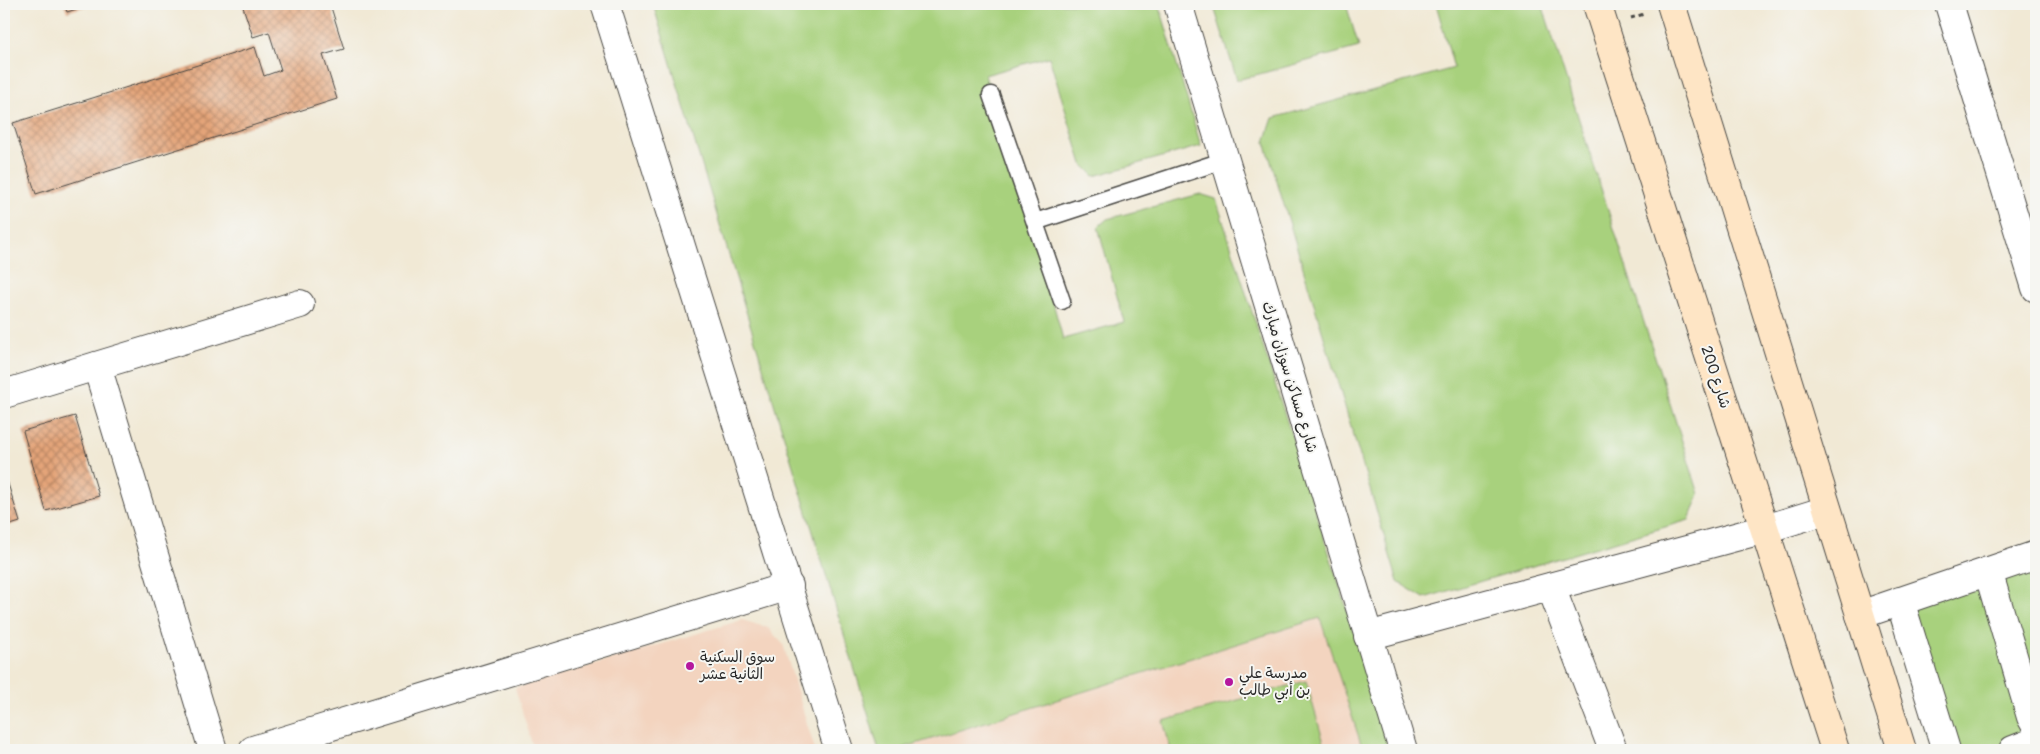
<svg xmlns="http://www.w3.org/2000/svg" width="2040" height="754" viewBox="0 0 2040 754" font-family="Pangolin,'Playpen Sans Arabic',sans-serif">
	<defs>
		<pattern id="building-cross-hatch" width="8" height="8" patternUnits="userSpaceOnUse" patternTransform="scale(1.25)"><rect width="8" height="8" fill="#e4a479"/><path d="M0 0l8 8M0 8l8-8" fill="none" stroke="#b98663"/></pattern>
	</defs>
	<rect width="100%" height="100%" fill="#f6f6f2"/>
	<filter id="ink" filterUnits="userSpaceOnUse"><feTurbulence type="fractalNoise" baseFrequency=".02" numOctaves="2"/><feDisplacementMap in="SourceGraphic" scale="10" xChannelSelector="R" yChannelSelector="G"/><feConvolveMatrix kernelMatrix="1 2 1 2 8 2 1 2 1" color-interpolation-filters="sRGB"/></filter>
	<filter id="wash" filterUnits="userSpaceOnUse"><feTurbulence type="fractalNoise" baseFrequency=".0096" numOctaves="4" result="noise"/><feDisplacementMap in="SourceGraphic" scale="20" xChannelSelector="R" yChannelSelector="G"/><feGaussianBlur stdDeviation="1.12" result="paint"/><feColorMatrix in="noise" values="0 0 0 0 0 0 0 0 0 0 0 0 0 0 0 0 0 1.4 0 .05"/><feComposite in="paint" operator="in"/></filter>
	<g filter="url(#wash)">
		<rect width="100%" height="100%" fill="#f1e9d5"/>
		<g fill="#f3d4bf">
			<polygon points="1321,618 1363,750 913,750 911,746"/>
			<polygon points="742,620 768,628 783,644 815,750 534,750 515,688"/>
		</g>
		<g fill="#a8d17d" stroke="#6a7e54">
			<polygon points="653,4 1159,4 1201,146 1094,176 1082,164 1049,57 985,75 1037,244 1063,339 1124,322 1098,227 1107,219 1200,194 1216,199 1392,750 1363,750 1320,618 896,750 879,750"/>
			<polygon points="1213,4 1346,4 1359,47 1237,80"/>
			<polygon points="1436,4 1542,4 1699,494 1689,520 1424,598 1398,582 1265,142 1273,118 1454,68"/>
			<polygon points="2036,561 2036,750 1932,750 1886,608"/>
			<polygon points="1306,681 1326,750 1171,750 1163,721"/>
		</g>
		<g id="blocks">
			<g fill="url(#building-cross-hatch)">
				<polygon points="64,4 93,4 67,12"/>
				<polygon points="242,4 330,4 344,49 323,55 337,99 36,194 13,123 255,47 264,76 281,70 269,32 253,37"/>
				<polygon points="75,416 99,496 46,511 23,431"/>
				<polygon points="4,471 20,522 4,527"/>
			</g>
		</g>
	</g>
	<g filter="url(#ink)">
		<use href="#blocks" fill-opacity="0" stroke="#494844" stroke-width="1"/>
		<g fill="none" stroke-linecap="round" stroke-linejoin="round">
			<defs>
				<g id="lane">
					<polyline points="991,95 1062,301"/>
					<polyline points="1035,222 1225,160"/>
				</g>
				<g id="street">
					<polyline points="605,4 839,750"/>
					<polyline points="1178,4 1403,750"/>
					<polyline points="1949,4 2036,288"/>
					<polyline points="97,366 213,750"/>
					<polyline points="4,394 300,304"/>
					<polyline points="1988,571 2031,717 2036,726"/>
					<polyline points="1551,587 1613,750"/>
					<polyline points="1900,601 1946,750"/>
					<polyline points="1860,615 2036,555"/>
					<polyline points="1368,636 1765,529 1827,510"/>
					<polyline points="253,750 789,586"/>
					<polyline points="2013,750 2036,741"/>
				</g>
				<g id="secondary">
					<polyline points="1597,4 1835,750"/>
					<polyline points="1671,4 1902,750"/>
				</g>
			</defs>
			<use href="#lane" stroke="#494844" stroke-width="19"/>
			<use href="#street" stroke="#494844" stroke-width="30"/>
			<use href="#secondary" stroke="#494844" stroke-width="30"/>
			<polyline stroke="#494844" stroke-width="3" stroke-dasharray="4 4" stroke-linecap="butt" points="1631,18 1644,14"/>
			<use href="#lane" stroke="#fff" stroke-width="16"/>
			<use href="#street" stroke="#fff" stroke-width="28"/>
			<use href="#secondary" stroke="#fee5c5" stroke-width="28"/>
		</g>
	</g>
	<g fill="#b5179e" stroke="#f6f6f2" stroke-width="2">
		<circle cx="690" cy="666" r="5"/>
		<circle cx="1229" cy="682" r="5"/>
	</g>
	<g text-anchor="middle" stroke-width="4" stroke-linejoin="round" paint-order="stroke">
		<g font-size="15" fill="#2b2b2b" stroke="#f6f6f2">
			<text transform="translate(1290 377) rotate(73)" y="5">شارع مساكن سوزان مبارك</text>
			<text transform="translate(1716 377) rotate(72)" y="5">شارع 200</text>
		</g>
		<g font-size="15" fill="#2b2b2b" stroke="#f6f6f2" text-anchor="start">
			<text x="700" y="662">سوق السكنية<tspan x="700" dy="17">الثانية عشر</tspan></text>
			<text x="1239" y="678">مدرسة علي<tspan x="1239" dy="17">بن أبي طالب</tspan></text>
		</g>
	</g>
	<rect width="2040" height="754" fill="none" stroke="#f6f6f2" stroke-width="20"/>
</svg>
